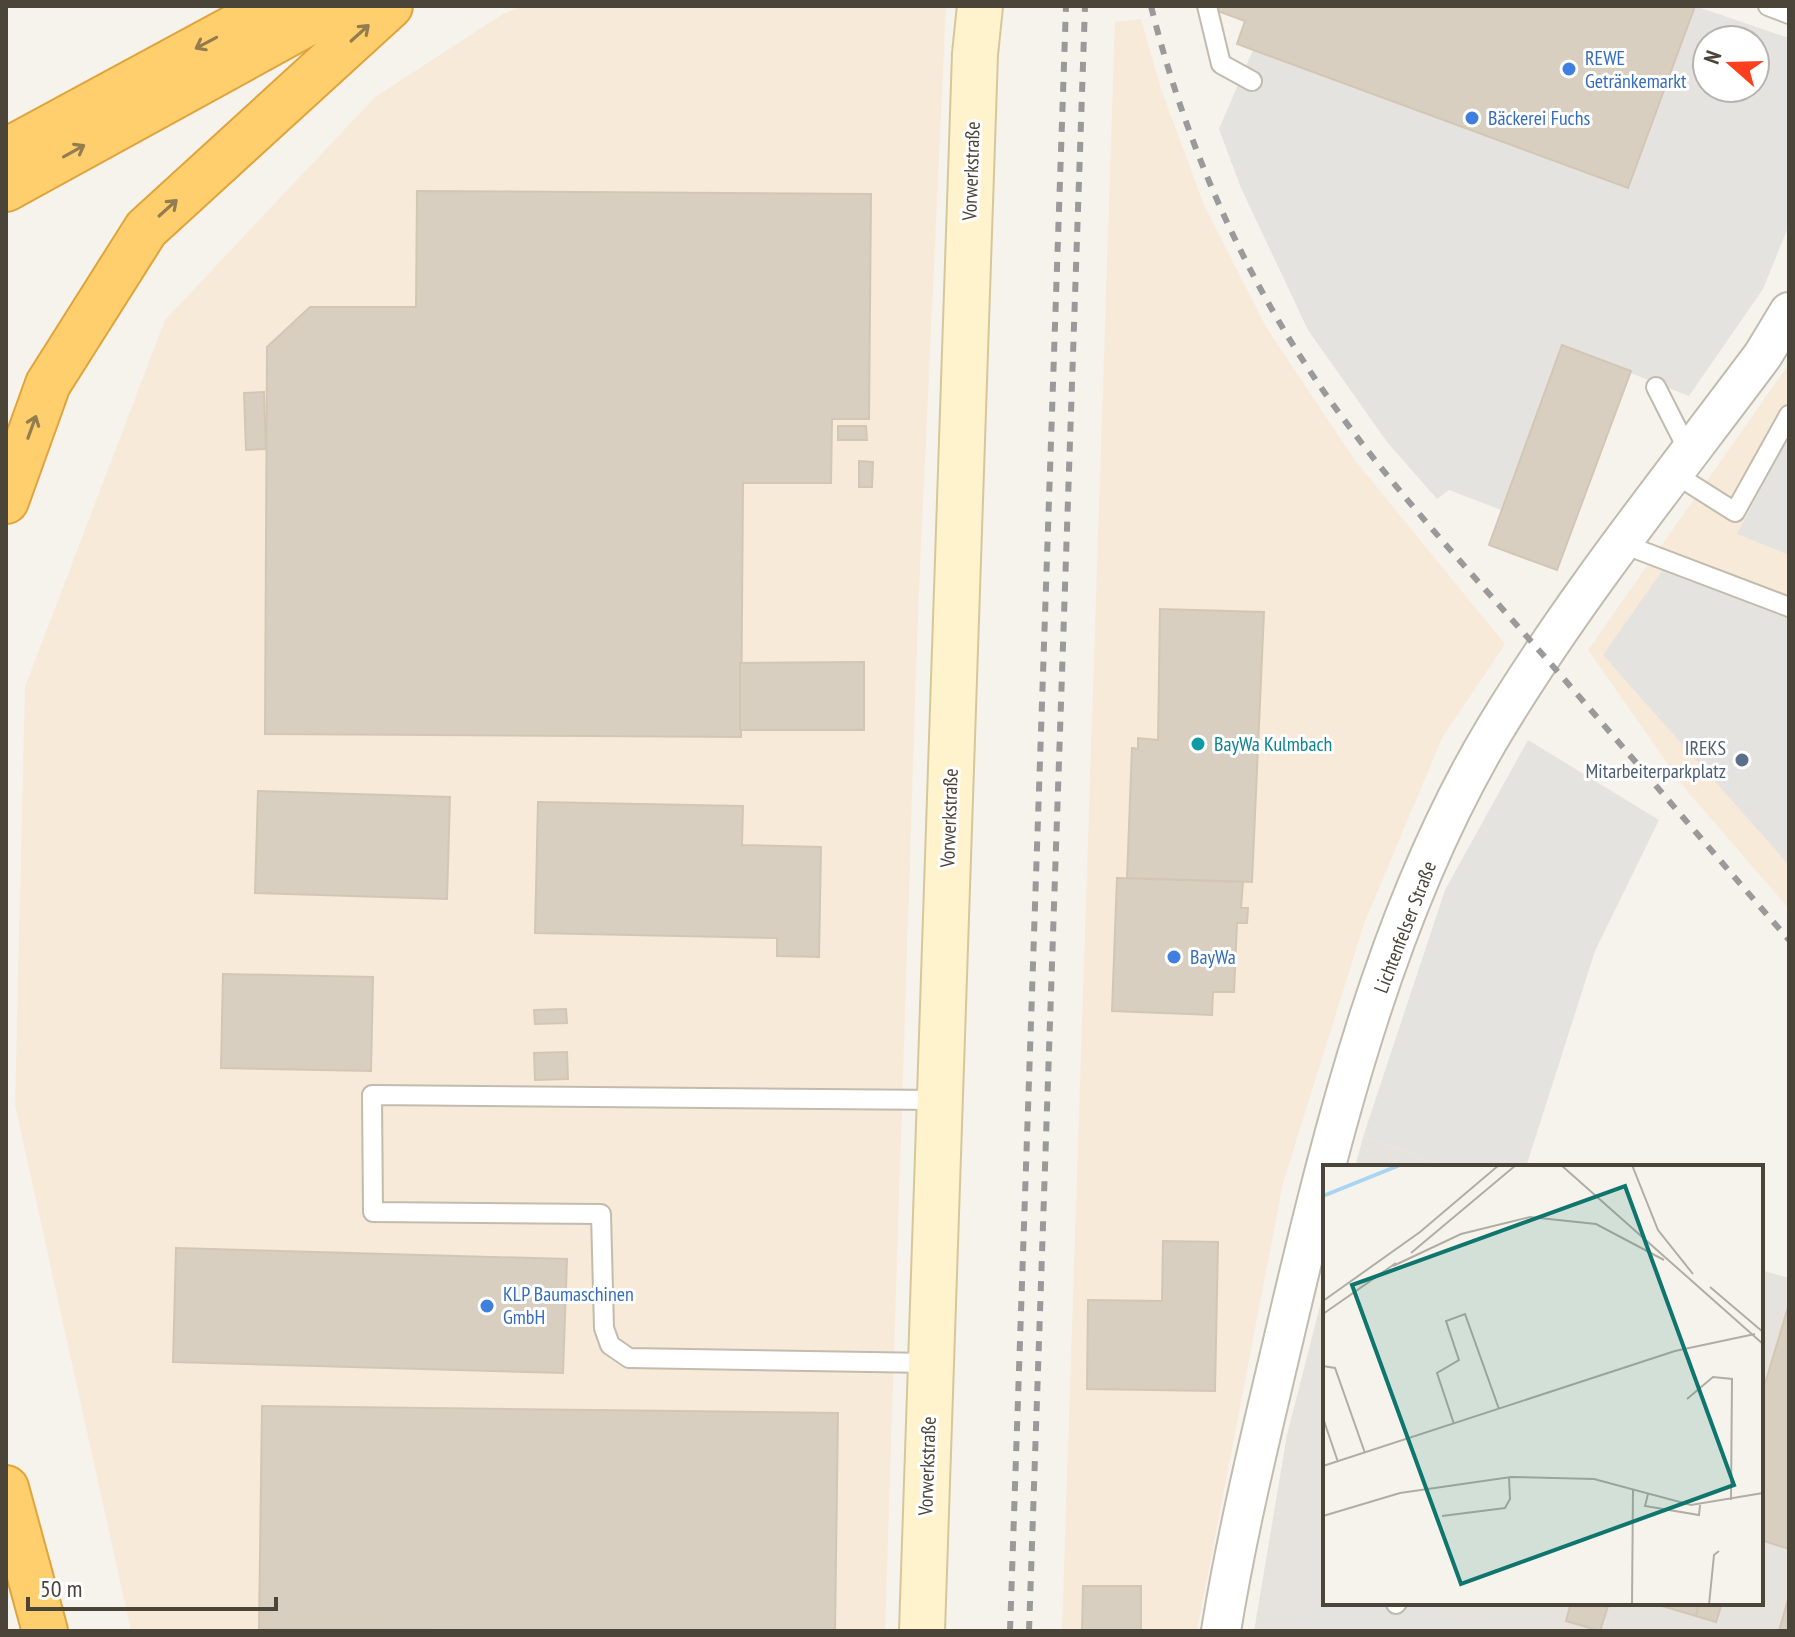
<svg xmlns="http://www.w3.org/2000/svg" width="1795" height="1637" viewBox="0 0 1795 1637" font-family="'PT Sans Narrow',sans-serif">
	<rect width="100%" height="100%" fill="#f6f3ec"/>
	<g fill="#f7ead8">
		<polygon points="522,6 946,6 918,611 885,1631 131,1631 15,1105 25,687 165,320 375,97 503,14"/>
		<polygon points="1141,19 1161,89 1204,205 1266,327 1354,459 1505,644 1442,738 1364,924 1283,1183 1197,1631 1062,1631 1115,22"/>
		<polygon points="1789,364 1789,909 1687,791 1588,650"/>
	</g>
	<g fill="#e6e2dd">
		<polygon points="1363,1137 1447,1167 1355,1167"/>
		<polygon points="1761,1270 1789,1278 1789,1631 1254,1631 1287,1435 1325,1286 1325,1603 1761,1603"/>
	</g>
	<g fill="#e5e3e0" fill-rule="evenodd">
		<path d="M1695,6L1789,38V225L1763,289L1689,396L1562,346L1501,510L1449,490L1437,499L1387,442L1308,330L1241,188L1219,129L1253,50ZM1707,40H1755V88H1707Z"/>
		<polygon points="1789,435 1789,555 1737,534"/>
		<polygon points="1664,568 1789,611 1789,865 1603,655"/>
		<polygon points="1528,740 1659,820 1595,951 1526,1167 1447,1167 1363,1137 1445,890"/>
		<polygon points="1325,1525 1325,1603 1412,1603 1491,1631 1322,1631 1304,1625"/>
	</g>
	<g fill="#d8cfc1" stroke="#d3c7b4" stroke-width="2">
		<polygon points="1219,6 1695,6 1628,188 1237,44 1245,21 1218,11"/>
		<polygon points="417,191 871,194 869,419 832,419 831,483 743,483 741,737 265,734 267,347 310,307 416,307"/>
		<polygon points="1562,345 1631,371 1557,570 1489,545"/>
		<polygon points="264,392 266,449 246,450 244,393"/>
		<polygon points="838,426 866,426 867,440 838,440"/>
		<polygon points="859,461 873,462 872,487 859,487"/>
		<polygon points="1160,609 1264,612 1252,882 1127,878 1132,748 1138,749 1138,738 1158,740"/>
		<polygon points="864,662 864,730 740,730 740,663"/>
		<polygon points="258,791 450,797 447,899 255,893"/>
		<polygon points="538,802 743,806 742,845 821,847 819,957 777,956 777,938 535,933"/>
		<polygon points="1117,878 1243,882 1241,908 1248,908 1247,923 1237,923 1234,992 1213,992 1212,1015 1112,1011"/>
		<polygon points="223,974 373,977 371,1071 221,1068"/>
		<polygon points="566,1009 567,1023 535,1024 534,1010"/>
		<polygon points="567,1052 568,1079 535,1080 534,1053"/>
		<polygon points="1163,1241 1218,1242 1215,1391 1087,1389 1088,1300 1162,1301"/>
		<polygon points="176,1248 567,1259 563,1373 173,1362"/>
		<polygon points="1789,1304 1789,1549 1761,1540 1761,1397"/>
		<polygon points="262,1406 838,1413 835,1631 259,1629"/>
		<polygon points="1083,1586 1141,1586 1141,1631 1082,1631"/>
		<polygon points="1789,1596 1789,1631 1779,1631"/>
		<polygon points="1571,1603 1609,1603 1600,1631 1566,1621"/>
		<polygon points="1652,1603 1699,1603 1696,1616"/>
		<polygon points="1699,1603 1722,1603 1716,1622 1696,1616"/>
	</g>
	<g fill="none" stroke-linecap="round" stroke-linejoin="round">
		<defs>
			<g id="lane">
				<polyline points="1207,6 1221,64 1252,81"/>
				<polyline points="1768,6 1789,14"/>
				<polyline points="1656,387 1690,454"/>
				<polyline points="1675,474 1735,512 1789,415"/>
				<polyline points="1623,544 1789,607"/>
				<polyline points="931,1363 629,1358 610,1345 604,1328 601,1214 373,1212 372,1095 940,1100"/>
				<polyline points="1396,1604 1397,1603"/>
			</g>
			<path id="street" d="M1221,1631C1238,1526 1264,1423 1288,1320C1335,1121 1389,905 1495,729C1574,598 1672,477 1763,355L1789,312"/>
			<polyline id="secondary" points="922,1631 975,54 980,6"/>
			<g id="highway">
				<polyline points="6,151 274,6"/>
				<polyline points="6,189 339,6"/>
				<polyline points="6,501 48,384 146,229 390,6"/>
				<polyline points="6,1488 45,1631"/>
			</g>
		</defs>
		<use href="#lane" stroke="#c2bbae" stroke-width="22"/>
		<use href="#street" stroke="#c2bbae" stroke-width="42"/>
		<use href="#secondary" stroke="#d6c79b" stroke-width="48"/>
		<use href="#highway" stroke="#e0a43c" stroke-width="48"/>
		<use href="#lane" stroke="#fff" stroke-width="18"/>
		<use href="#street" stroke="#fff" stroke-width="38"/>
		<use href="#secondary" stroke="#fff3cd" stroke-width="44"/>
		<use href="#highway" stroke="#ffcf6e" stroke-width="44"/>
		<g stroke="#9a9a9a" stroke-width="6" stroke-dasharray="10 10" stroke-linecap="butt">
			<path d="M1151,6C1184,139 1242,273 1320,386C1386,482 1467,568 1544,656C1626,750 1707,846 1789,940"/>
			<polyline points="1010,1631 1066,6"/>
			<polyline points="1029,1631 1085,6"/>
		</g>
	</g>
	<defs><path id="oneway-shaft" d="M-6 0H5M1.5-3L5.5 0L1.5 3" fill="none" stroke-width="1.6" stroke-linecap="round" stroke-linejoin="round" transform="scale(2)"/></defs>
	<g stroke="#937c4e">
		<use href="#oneway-shaft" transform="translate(360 33) rotate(-42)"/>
		<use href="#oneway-shaft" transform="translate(206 43) rotate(152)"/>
		<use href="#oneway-shaft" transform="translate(74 151) rotate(-29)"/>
		<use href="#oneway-shaft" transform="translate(168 208) rotate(-42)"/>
		<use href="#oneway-shaft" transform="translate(32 427) rotate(-70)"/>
	</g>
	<g fill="#3f7fe0" stroke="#fff" stroke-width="3">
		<circle cx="1569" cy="69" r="8"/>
		<circle cx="1472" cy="118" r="8"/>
		<circle cx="1174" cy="957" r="8"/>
		<circle cx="487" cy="1306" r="8"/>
	</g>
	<circle fill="#0f9aa8" stroke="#fff" stroke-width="3" cx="1198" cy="744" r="8"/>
	<circle fill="#5c6f8a" stroke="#fff" stroke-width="3" cx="1742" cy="760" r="8"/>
	<g text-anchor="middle" stroke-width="6" stroke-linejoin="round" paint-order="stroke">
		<g font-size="20" fill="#366cbe" stroke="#fff" text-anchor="start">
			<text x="1585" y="65">REWE<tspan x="1585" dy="23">Getränkemarkt</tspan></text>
			<text x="1488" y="125">Bäckerei Fuchs</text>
			<text x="1190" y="964">BayWa</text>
			<text x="503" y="1301">KLP Baumaschinen<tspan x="503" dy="23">GmbH</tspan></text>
		</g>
		<g font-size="20" fill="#4b4439" stroke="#fff">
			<text transform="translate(971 171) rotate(-88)" y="7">Vorwerkstraße</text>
			<text transform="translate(949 818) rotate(-88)" y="7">Vorwerkstraße</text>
			<text transform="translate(1405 927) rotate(-69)" y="7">Lichtenfelser Straße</text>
			<text transform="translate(927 1466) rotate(-88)" y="7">Vorwerkstraße</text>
		</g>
		<g font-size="20" fill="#0d838f" stroke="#fff" text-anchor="start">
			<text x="1214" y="751">BayWa Kulmbach</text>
		</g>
		<g font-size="20" fill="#4e5e75" stroke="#fff" text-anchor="end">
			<text x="1726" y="755">IREKS<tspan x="1726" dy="23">Mitarbeiterparkplatz</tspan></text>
		</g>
	</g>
	<g transform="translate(1323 1165)">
		<rect width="440" height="440" fill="#f6f3ec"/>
		<path fill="none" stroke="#a9d4f2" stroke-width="4" d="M0,31L77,0"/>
		<path fill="none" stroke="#b2ada4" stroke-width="2" d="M238,0L440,179M309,0L335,65L370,109M88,88L193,0M70,101L138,69L207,52L273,59L341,95M387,122L440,167M0,136L97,67L176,0M0,149L73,98M0,201L12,203L42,288M364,234L390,212L409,214L408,335M0,253L15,297M131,259L114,208L136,195L123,156L142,149L176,244M0,301L352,186L432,169M325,329L322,341L376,350L377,340M0,351L77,328L188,312L271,314L368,340L440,328M119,351L182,343L187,334L186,312M309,440L310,324M386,440L391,390L396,386"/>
		<path fill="#0f766e" fill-opacity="0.15" stroke="#0f766e" stroke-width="4" d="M302,21L411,320L138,419L29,120Z"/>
		<rect width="440" height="440" fill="none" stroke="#4b4439" stroke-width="4"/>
	</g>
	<rect width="1795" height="1637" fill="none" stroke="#4b4439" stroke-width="16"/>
	<g transform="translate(1731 64) rotate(290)"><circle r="38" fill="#ffffff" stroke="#b7b4b0" stroke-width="2"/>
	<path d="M0-6L14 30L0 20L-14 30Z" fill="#fc3f1d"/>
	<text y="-12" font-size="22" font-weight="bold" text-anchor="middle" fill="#4b4439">N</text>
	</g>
	<path d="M28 1597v12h248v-12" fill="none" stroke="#4b4439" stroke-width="4"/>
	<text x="40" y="1597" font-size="24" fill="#4b4439" stroke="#ffffff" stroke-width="6" paint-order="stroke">50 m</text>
</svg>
